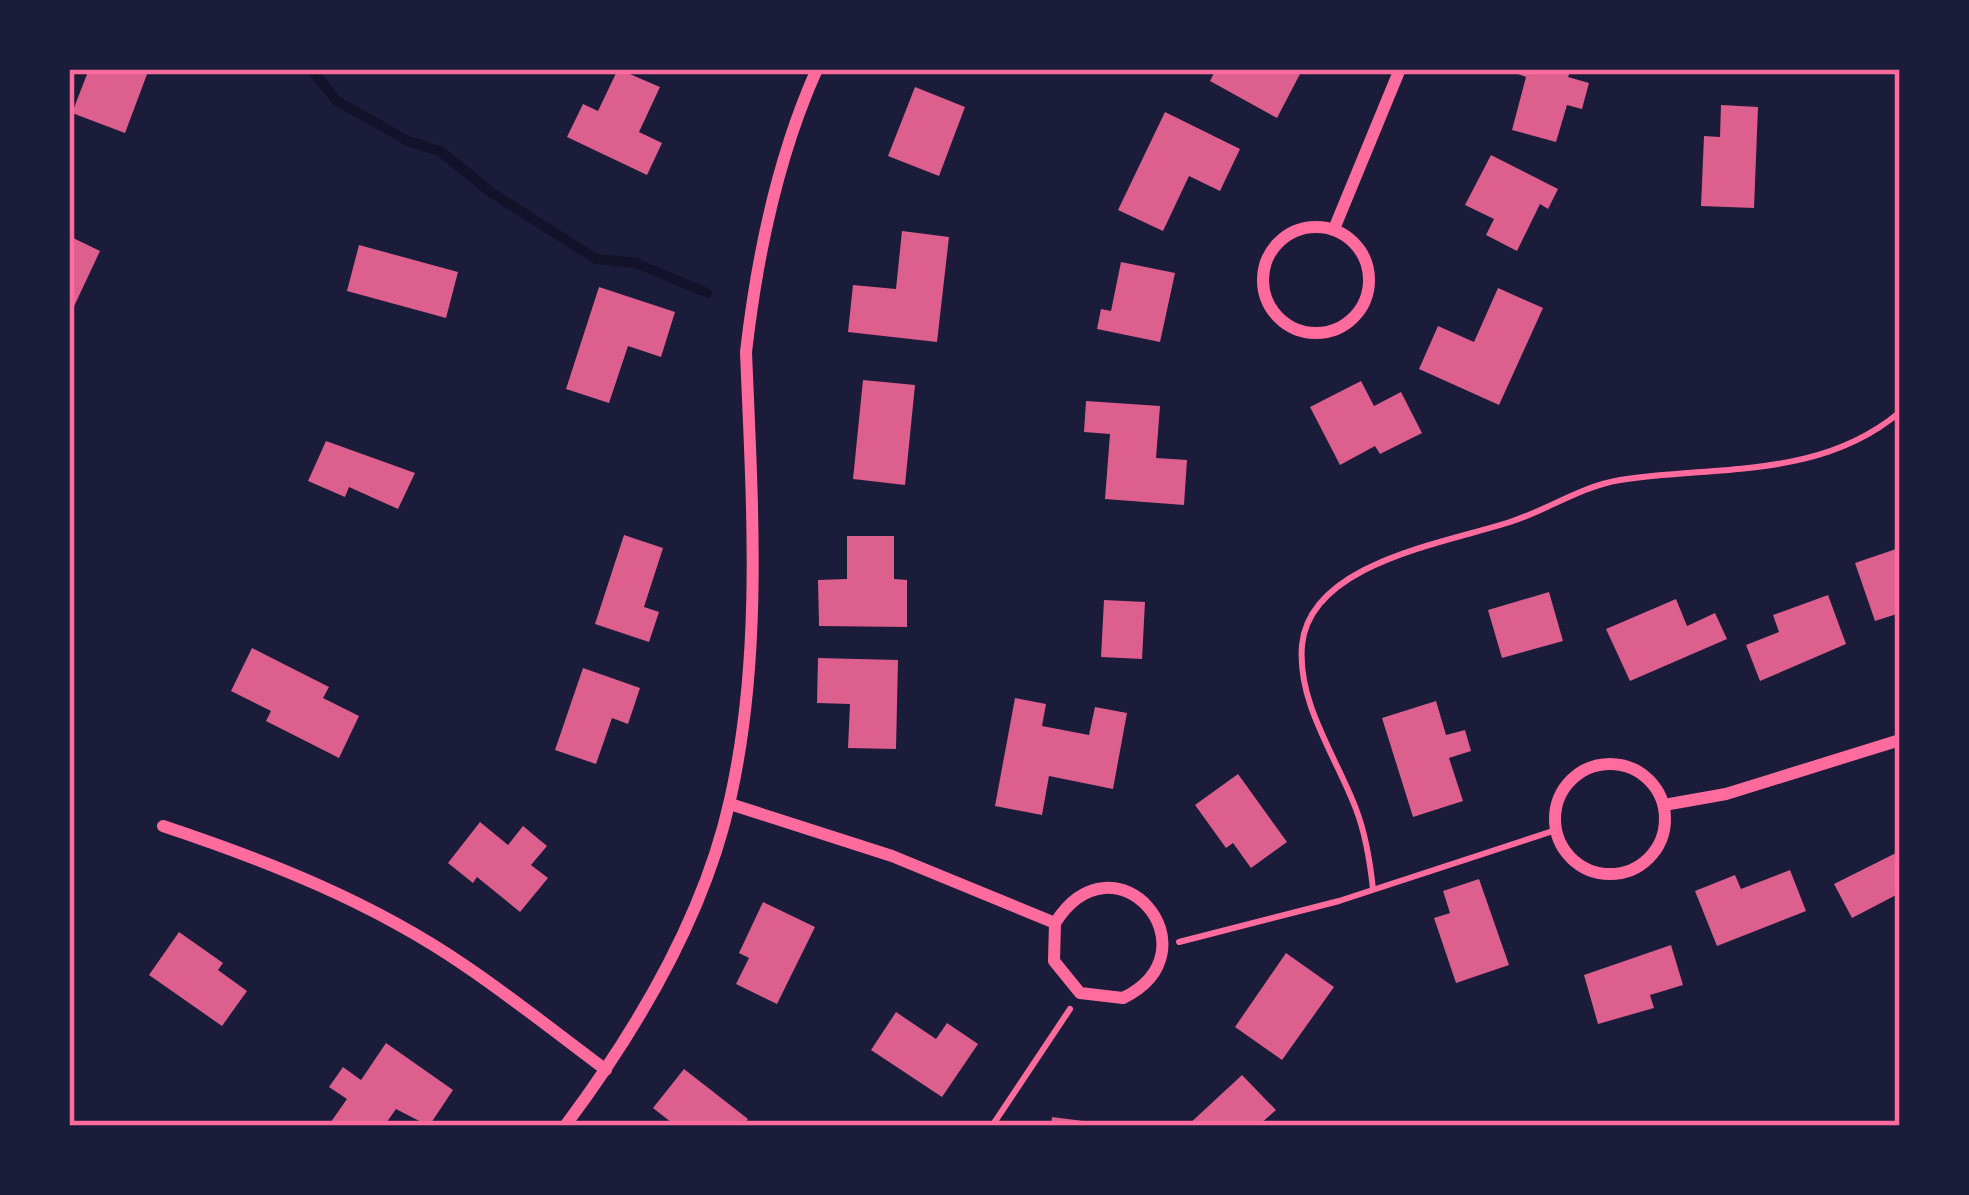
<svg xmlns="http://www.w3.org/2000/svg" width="1969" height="1195" viewBox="0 0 1969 1195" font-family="'Asap Condensed',sans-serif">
	<rect width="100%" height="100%" fill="#1b1b3a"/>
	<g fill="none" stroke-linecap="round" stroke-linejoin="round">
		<polyline stroke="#12122b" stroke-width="10" points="311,69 337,101 408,141 440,151 492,193 596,259 636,263 707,293"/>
	</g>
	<g fill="#dd5f8e">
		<polygon points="89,69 149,69 125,133 72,113"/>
		<polygon points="618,69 660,87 639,132 662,143 647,175 567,137 583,104 598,111"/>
		<polygon points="1216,69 1290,69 1300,74 1277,118 1210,81"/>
		<polygon points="1505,69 1571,69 1568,77 1589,83 1582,109 1567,105 1556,142 1512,130 1526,77"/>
		<polygon points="915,87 965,107 939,176 888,156"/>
		<polygon points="1721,105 1758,107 1754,208 1701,206 1704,136 1720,137"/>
		<polygon points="1165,112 1240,149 1220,191 1189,176 1163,231 1118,210"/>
		<polygon points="1491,155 1558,189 1548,209 1540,204 1517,251 1486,235 1494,219 1465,205"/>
		<polygon points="902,231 949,237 937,342 848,332 853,285 896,289"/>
		<polygon points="69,236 100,251 69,317"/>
		<polygon points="359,245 458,272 446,318 347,291"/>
		<polygon points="1121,262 1175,273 1160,342 1097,329 1101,309 1111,311"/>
		<polygon points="599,287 675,312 661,357 628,346 609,403 566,389"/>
		<polygon points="1498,288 1543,308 1499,405 1419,369 1438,326 1474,342"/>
		<polygon points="863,380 915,385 905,485 853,479"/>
		<polygon points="1361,381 1374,406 1401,392 1422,433 1380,454 1375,446 1340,465 1310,407"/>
		<polygon points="1086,401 1160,406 1156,458 1187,460 1184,505 1105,499 1110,434 1084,432"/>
		<polygon points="326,441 415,473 398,509 349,487 345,497 308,481"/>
		<polygon points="624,535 663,548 644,607 659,612 649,642 595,624"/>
		<polygon points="847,536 894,536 894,579 907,580 907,627 819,626 818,580 847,579"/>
		<polygon points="1896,549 1900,613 1875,621 1855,563"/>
		<polygon points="1549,592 1563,641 1502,658 1488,610"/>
		<polygon points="1828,595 1846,644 1760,681 1746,645 1779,632 1773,615"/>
		<polygon points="1676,599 1687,626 1715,613 1727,639 1630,681 1606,629"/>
		<polygon points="1104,600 1145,602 1142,659 1101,657"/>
		<polygon points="252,648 329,687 323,698 359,716 339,758 266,721 271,711 231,691"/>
		<polygon points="818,658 898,660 896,749 848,748 850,704 817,703"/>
		<polygon points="583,668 640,688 628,724 612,718 596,764 555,750"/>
		<polygon points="1015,698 1046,704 1042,726 1089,735 1095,707 1127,713 1113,789 1049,776 1042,815 995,806"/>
		<polygon points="1436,701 1446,735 1465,730 1471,751 1449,758 1463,801 1413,817 1382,718"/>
		<polygon points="1238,774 1287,842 1251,868 1233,843 1226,848 1195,805"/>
		<polygon points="480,822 508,845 523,826 547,846 531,865 548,878 520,912 477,877 473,883 448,863"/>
		<polygon points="1900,851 1900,893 1852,918 1834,884"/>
		<polygon points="1790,870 1806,911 1717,946 1695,891 1735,875 1741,889"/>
		<polygon points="1479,879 1509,965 1456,983 1434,918 1450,913 1443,891"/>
		<polygon points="763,902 815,927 777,1004 736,984 749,958 739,953"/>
		<polygon points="179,932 223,963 218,970 247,991 222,1026 149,975"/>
		<polygon points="1671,945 1683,985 1650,995 1654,1008 1598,1024 1584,975"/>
		<polygon points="1286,953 1334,987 1282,1060 1235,1027"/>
		<polygon points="896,1012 936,1039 947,1023 978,1044 942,1097 871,1050"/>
		<polygon points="386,1043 453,1090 429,1126 396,1109 384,1126 328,1126 347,1099 329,1087 343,1067 361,1080"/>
		<polygon points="684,1069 748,1119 743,1126 676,1126 653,1108"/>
		<polygon points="1242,1075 1276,1110 1258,1126 1187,1126"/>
		<polygon points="1052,1117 1099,1123 1099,1126 1051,1126"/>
	</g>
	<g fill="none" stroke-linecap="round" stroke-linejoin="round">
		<g stroke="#ff6b9d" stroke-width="6">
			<path d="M1373,889C1370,861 1366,835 1356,809C1336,756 1297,703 1302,645C1310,563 1445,543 1510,522C1548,510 1579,487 1620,480C1716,465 1819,480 1900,412"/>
			<polyline points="1179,942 1339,901 1556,830"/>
			<polyline points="992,1126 1070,1009"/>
		</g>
		<g stroke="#ff6b9d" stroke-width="12">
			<circle cx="1316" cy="280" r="53"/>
			<polyline points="1334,229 1400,69"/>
			<circle cx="1610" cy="819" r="55"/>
			<path d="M730,804L892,856L1055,923C1115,828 1220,950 1123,998L1080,993L1054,961L1055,923"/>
			<polyline points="1664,805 1726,794 1900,740"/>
			<path d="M163,826C268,861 372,902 464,965C513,998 559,1035 606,1070"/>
			<path d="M565,1126C636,1031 704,917 730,800C763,654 752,501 746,352C757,256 777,158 817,69"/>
		</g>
	</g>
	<rect width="1969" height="1195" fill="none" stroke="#1b1b3a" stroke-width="144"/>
	<rect x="72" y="72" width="1825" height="1051" fill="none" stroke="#ff6b9d" stroke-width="4.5"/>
</svg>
